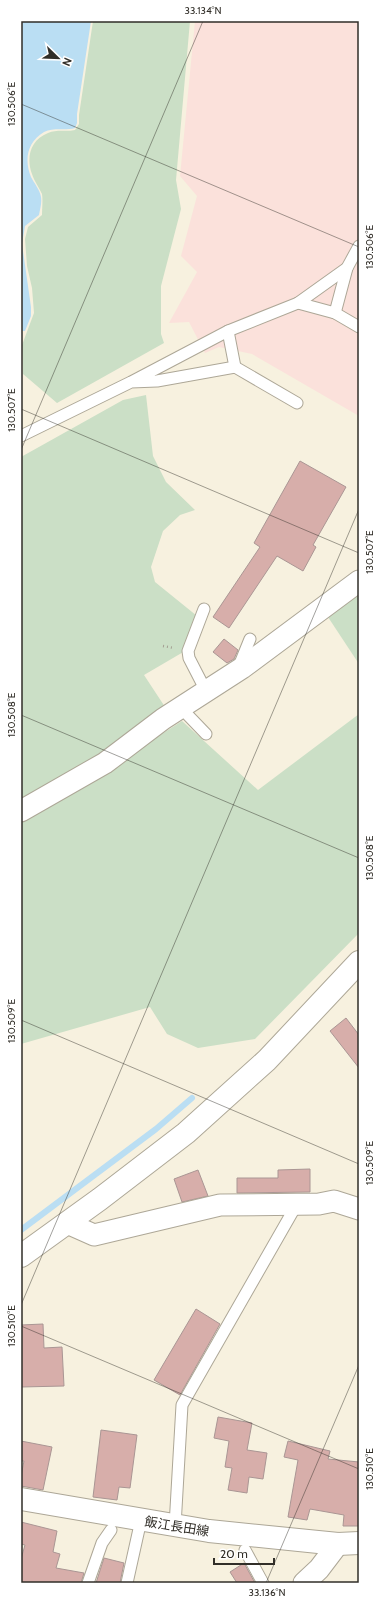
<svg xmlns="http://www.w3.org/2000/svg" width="380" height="1604" viewBox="0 0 380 1604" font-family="Cabin,'Noto Sans JP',sans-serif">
	<rect width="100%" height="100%" fill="#f7f1df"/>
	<polygon fill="#fbe1db" points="195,21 359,21 359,416 252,354 219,347 205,353 189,322 169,323 197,272 181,256 197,196 180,176"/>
	<g fill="#cbdfc6">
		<path d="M93,21H190L176,180L181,209L161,286V334L164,343L57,403L23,374L22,345L34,313L32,288L27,266L25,239L28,227L42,215C42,209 43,200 42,194C39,187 34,181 32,174C26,158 30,140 48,133C57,129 66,132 75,130L79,124V115Z"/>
		<polygon points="146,395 153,456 166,482 195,510 180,515 163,531 151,567 155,582 197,616 185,651 144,675 167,710 135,735 21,805 21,457 123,400"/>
		<polygon points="359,589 359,664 326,614"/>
		<polygon points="359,714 359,933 255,1039 198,1048 167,1034 150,1007 21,1044 21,817 75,790 182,721 258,790"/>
	</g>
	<path fill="#badef3" d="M21,21H91L77,114V123L75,128C65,131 54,127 44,132C27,142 24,160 31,177C34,183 40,190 41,197C42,203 40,209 39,215L25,226L22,244L31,307V316L25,331H21Z"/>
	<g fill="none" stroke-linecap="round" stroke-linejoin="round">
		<polyline stroke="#badef3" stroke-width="6" points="21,1230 156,1129 192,1098"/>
	</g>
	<g fill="#d7aeaa" stroke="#aa9694">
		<polygon points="300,461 346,487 313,545 316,547 303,571 277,556 229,628 213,617 260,547 254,543"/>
		<polygon points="224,639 238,650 234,659 227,663 213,652"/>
		<polygon points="346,1018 359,1035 359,1068 330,1031"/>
		<polygon points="310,1169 310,1192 237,1193 237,1178 278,1178 278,1170"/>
		<polygon points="198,1170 208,1196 182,1202 174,1179"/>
		<polygon points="196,1309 220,1324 180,1395 154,1380"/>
		<polygon points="43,1324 44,1348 62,1347 64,1386 21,1387 21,1325"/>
		<polygon points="218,1417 252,1423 247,1450 267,1453 263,1479 249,1477 247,1493 228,1490 232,1468 225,1467 229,1441 214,1438"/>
		<polygon points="101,1430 137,1435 130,1488 119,1487 117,1500 93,1497"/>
		<polygon points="21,1441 52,1447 43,1490 21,1486 21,1476 24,1461 21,1461"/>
		<polygon points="288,1441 330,1451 328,1459 359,1462 359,1526 343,1526 344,1515 310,1509 307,1520 288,1517 298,1460 284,1457"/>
		<polygon points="21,1522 57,1531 53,1552 60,1554 56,1568 84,1573 81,1583 21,1583 21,1559 25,1545 21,1544"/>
		<polygon points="104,1558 124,1563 120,1583 96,1583"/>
		<polygon points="244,1563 255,1583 237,1583 230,1572"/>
	</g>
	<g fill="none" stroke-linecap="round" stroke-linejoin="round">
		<defs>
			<g id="service">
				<polyline points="298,303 335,313 359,327"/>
				<polyline points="335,313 347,268"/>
				<polyline points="228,331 298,303 347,268 359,246"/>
				<polyline points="235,367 297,403"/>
				<polyline points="21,436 131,382 228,331 235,367 157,381 131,382"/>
				<polyline points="204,609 188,651 189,658 206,691"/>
				<polyline points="239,666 250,639"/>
				<polyline points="181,708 206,734"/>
				<polyline points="175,1526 182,1405 297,1204"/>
				<polyline points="245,1550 263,1583"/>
				<polyline points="88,1583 102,1543 111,1530"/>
				<polyline points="127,1583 141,1520"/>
			</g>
			<g id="minor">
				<polyline points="21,811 105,763 163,719 242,668 359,581"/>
				<polyline points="67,1223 94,1235 220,1205 319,1204 334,1201 359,1209"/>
				<polyline points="304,1583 319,1569 338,1544"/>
			</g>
			<polyline id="tertiary" points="21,1256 100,1199 186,1133 267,1060 359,962"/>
			<polyline id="secondary" points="21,1499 209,1531 338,1544 359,1543"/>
		</defs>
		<use href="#service" stroke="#ada797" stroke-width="13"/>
		<use href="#minor" stroke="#ada797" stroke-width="23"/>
		<use href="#tertiary" stroke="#ada797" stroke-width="24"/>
		<use href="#secondary" stroke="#ada797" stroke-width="24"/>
		<polyline stroke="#a49f92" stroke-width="2.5" stroke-dasharray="1 3" stroke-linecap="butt" points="163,646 174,648"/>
		<use href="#service" stroke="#fff" stroke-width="11"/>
		<use href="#minor" stroke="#fff" stroke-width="21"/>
		<use href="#tertiary" stroke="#fff" stroke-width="22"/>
		<use href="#secondary" stroke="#fff" stroke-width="22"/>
	</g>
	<path fill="none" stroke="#312e28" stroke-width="1" stroke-opacity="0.45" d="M21,104L359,247M21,409L359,553M21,450L203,21M21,715L359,858M21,1020L359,1164M21,1305L359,509M21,1326L359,1469M266,1583L359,1365"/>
	<g text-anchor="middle" stroke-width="3.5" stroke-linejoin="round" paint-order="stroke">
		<g font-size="13" fill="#312e28" stroke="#fff">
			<text transform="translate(177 1526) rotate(9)" y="5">飯江長田線</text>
		</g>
	</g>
	<rect width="380" height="1604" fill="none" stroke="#ffffff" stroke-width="44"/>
	<g transform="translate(58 58) rotate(113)" stroke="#ffffff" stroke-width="3" paint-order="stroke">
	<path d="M0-3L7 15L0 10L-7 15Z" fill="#312e28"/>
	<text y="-6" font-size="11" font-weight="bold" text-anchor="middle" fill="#312e28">N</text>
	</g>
	<path d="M214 1558v6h60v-6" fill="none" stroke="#312e28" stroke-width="2"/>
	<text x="220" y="1558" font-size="12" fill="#312e28" stroke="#ffffff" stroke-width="3" paint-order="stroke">20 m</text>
	<rect x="22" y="22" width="336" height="1560" fill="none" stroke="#312e28" stroke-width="1.5"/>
	<g font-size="10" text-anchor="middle" fill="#312e28">
		<text x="203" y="14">33.134°N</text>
		<text transform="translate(11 104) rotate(-90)" y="4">130.506°E</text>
		<text transform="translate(369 247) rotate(-90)" y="4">130.506°E</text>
		<text transform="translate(11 410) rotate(-90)" y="4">130.507°E</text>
		<text transform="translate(369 552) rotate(-90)" y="4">130.507°E</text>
		<text transform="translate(11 715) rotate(-90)" y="4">130.508°E</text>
		<text transform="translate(369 858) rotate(-90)" y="4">130.508°E</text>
		<text transform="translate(11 1021) rotate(-90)" y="4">130.509°E</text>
		<text transform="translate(369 1163) rotate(-90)" y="4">130.509°E</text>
		<text transform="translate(11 1326) rotate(-90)" y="4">130.510°E</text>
		<text transform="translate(369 1469) rotate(-90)" y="4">130.510°E</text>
		<text x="267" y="1596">33.136°N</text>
	</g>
</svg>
